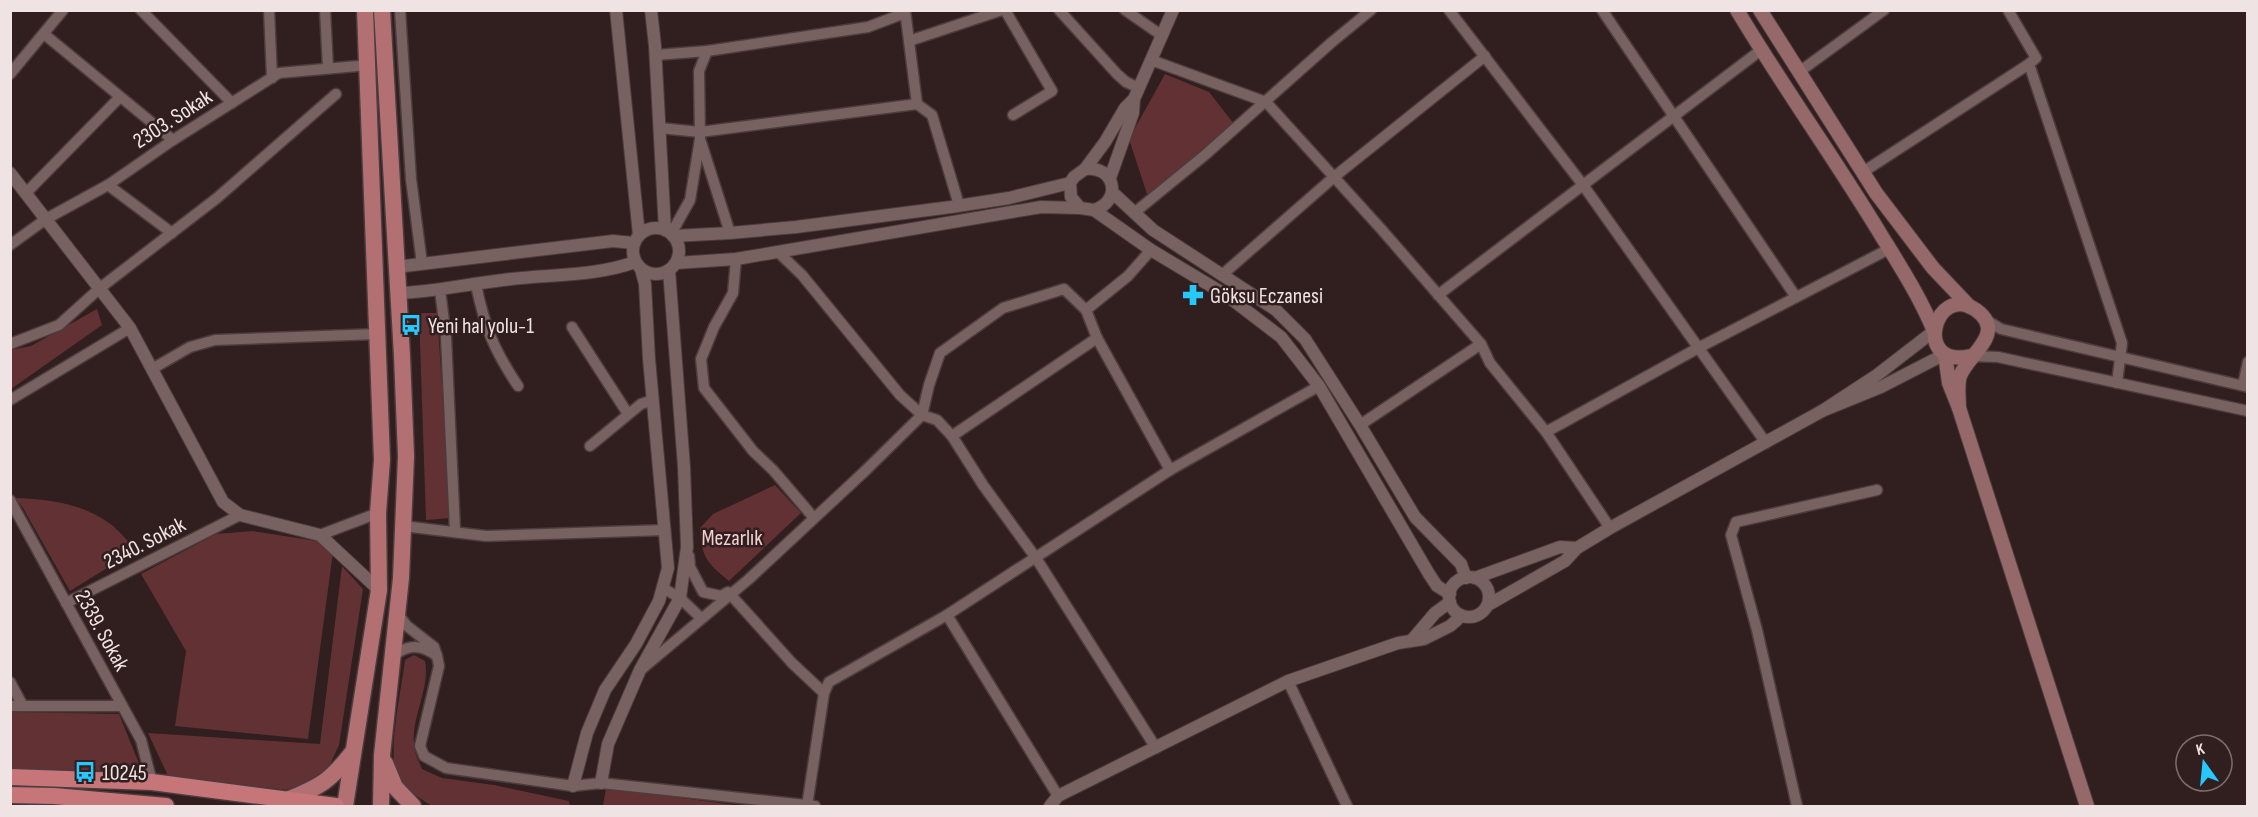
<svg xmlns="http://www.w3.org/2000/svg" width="2258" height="817" viewBox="0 0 2258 817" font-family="'Sofia Sans Condensed',sans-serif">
	<rect width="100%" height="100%" fill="#311e1e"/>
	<g fill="#623134">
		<polygon points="1165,74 1209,92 1234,124 1149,200 1129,139"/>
		<polygon points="97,309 102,325 11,389 11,350 31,346"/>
		<polygon points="419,313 437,313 451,518 426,520"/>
		<path d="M775,485L801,513L729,581C707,563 701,557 700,528L713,514Z"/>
		<path d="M15,498C47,499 82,503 109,523C119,530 127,541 136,550L70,591L23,508Z"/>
		<polygon points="253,531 317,541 333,552 308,739 175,726 186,651 141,574 216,534"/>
		<polygon points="342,566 363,589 339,745 328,769 313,782 290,790 169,778 148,733 320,744"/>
		<path d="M414,655L425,661C431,690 408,721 415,751C416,757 420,763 422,769L442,778L494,785L569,801L570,806H433C420,800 402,786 396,771C388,751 402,685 405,660Z"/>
		<polygon points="11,712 119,714 142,771 11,769"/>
		<polygon points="606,788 742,806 603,806"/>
	</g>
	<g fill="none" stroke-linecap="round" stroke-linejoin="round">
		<defs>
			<g id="minor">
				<polyline points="141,10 232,103"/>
				<polyline points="269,10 272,78"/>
				<polyline points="325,10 328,68"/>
				<polyline points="400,10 411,179 422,264"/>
				<polyline points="905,10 917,104 932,115 959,205"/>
				<polyline points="1005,10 1052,91 1013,115"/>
				<polyline points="1059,10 1117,74 1126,82 1139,88"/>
				<polyline points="1125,10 1161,35"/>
				<polyline points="1449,10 1583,185 1766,443"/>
				<polyline points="1602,10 1796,297"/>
				<polyline points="2008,10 2036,58 2029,64 2122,343 2117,383"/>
				<polyline points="44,34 173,140"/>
				<polyline points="909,41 1002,10"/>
				<polyline points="656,55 707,51"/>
				<polyline points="1151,60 1266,102 1382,230 1481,344 1490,363 1546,432 1610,528"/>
				<polyline points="1799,72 1884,10"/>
				<polyline points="10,74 63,10"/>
				<polyline points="660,128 700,132 917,104"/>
				<polyline points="701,142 730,233"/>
				<polyline points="1863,172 2029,64"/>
				<polyline points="108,185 172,233"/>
				<polyline points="26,193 120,97"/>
				<polyline points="1134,213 1205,155 1332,42 1371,10"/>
				<polyline points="671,234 690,200 700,139 699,71 707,51 868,27 905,13"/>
				<polyline points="10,245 46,219 108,185 173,140 279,73 369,65"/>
				<polyline points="1151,250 1128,276 1086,310 1097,338 1170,470"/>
				<polyline points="778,252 802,275 900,395 922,415 937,420 952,436 983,485 1036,558 1156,748"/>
				<polyline points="736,259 733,293 714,327 701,359 704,388 753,451 773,470 814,518"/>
				<polyline points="1222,275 1334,177 1485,56"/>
				<path d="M476,285C485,328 494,350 518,386"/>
				<polyline points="440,290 446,337 455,530"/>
				<polyline points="1438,295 1761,50"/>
				<polyline points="1983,318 2001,329 2248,387"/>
				<polyline points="572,327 628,414"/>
				<polyline points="10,344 59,325 100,288 217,198 336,94"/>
				<polyline points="1971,356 1998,357 2248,411"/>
				<polyline points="152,369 190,347 215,340 377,334"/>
				<polyline points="2243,385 2248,362"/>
				<polyline points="10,400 130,328"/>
				<polyline points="1360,425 1481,344"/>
				<polyline points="1546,432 1700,347 1889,249"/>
				<polyline points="952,436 1097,338"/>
				<polyline points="590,446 641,404 653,400"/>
				<polyline points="10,500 141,740 152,782"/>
				<polyline points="403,526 486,536 665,530"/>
				<polyline points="320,535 378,513"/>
				<polyline points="689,556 690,567 703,592 721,596 728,592"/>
				<polyline points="663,588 680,598 701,618"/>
				<polyline points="730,594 792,663 824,693"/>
				<polyline points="66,603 240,515"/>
				<polyline points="947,615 1058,796"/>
				<path d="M393,656C408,644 421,644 437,656L434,647L407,626L397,613"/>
				<polyline points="437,656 439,666 420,746 424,756 446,768 573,786 601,783 815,806"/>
				<polyline points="643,668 749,579 865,471 922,415 929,385 940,353 1003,308 1064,289 1086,310"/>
				<polyline points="1288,681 1347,806"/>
				<polyline points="10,682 23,706"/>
				<polyline points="10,706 122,706"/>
				<polyline points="807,806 824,693 829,682 947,615 1170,470 1319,386"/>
				<polyline points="1797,806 1757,630 1731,535 1736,522 1877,490"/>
			</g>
			<g id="tertiary">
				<polyline points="616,10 639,235"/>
				<polyline points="651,10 655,46 665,230"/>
				<path d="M1085,169C1115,165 1123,201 1094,210"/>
				<polyline points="10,173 130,328 223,502 240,515 320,535 379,590"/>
				<polyline points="1110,178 1133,113 1134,99 1173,10"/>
				<polyline points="1112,192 1153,230 1276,310 1305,339 1360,425 1415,517 1461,564 1466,578"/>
				<polyline points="1080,208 1071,197 1070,183 1074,177 1085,169 1105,142 1125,108 1134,99"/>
				<circle cx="656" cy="251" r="23"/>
				<polyline points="673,236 730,233 796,227 951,207 1009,198 1070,183"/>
				<polyline points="676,263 736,259 1041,207 1080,208 1094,210 1151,250 1226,295 1281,337 1319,386 1429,574 1437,586 1450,594"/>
				<polyline points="396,267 613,241 634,243"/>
				<path d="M398,293C434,292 467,284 503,280C546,274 594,277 635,262"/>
				<polyline points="1934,331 1877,375 1822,411 1881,387 1945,354"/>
				<circle cx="1469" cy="597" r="20"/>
				<polyline points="1475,578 1560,547 1577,548"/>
				<polyline points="1488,605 1565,561 1577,548 1610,528 1822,411"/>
				<polyline points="1412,640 1435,613 1450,602"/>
				<polyline points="601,783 608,744 640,670 680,598 687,547 684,467 669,270"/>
				<polyline points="573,786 587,733 605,690 636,644 659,601 668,568 649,359 645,284 641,269"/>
				<polyline points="1050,806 1058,796 1288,681 1398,643 1424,639 1450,626 1457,620 1460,615"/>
			</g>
			<g id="secondary">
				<path d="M1737,10C1783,87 1835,159 1881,235C1900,266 1920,297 1934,331"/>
				<polyline points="1760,10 1876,193 1933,268 1970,307"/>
				<path d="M1945,354L1949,383L1959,408C1959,398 1957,384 1960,376C1967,355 2008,333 1976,310C1935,281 1911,370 1971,356"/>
				<polyline points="1959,408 2087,806"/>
			</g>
			<g id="primary">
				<polyline points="385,763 395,787 413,806"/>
				<path d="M287,800C320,787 330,781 352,753"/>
				<polyline points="345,806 379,590 378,513 382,460 365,10"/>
				<polyline points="381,806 382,755 401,578 406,456 402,356 382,10"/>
			</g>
			<g id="trunk">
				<polyline points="10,777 152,782 336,806"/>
				<polyline points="10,795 54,796 166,806"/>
			</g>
		</defs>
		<use href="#minor" stroke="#4c3c3d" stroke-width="13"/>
		<use href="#tertiary" stroke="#4c3c3d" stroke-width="14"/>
		<use href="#secondary" stroke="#4c3c3d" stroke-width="16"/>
		<use href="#primary" stroke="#4c3c3d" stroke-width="19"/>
		<use href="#trunk" stroke="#4c3c3d" stroke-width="19"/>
		<use href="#minor" stroke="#786161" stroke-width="10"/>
		<use href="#tertiary" stroke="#786161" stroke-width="12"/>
		<use href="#secondary" stroke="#95686a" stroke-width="14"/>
		<use href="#primary" stroke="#b27073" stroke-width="16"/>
		<use href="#trunk" stroke="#c67579" stroke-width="16"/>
	</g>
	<defs>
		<symbol id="pharmacy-bare" viewBox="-9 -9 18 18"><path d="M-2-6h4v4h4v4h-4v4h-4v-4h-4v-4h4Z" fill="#26c9fe" stroke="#311e1e" stroke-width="2.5" paint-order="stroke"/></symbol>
		<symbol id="bus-bare" viewBox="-9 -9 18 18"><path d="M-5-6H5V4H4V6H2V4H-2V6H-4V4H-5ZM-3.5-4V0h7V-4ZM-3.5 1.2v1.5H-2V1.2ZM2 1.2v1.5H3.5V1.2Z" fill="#26c9fe" stroke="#311e1e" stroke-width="2.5" paint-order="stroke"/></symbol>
	</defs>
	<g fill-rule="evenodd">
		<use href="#pharmacy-bare" x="1178" y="280" width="30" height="30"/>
		<use href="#bus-bare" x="396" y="310" width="30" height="30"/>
		<use href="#bus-bare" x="70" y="757" width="30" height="30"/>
	</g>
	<g text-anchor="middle" stroke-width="5" stroke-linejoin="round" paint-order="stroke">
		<g font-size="22" fill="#f0e3e3" stroke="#311e1e">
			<text transform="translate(172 118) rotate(-33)" y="8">2303. Sokak</text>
			<text transform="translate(144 542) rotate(-27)" y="8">2340. Sokak</text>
			<text transform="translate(103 630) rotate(61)" y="8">2339. Sokak</text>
		</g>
		<g font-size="22" fill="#f0e3e3" stroke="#311e1e" text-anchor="start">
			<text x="1210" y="303">Göksu Eczanesi</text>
			<text x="428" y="333">Yeni hal yolu-1</text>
			<text x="102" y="780">10245</text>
		</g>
		<g font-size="22" fill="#f3d0d0" stroke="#311e1e">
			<text x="732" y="545">Mezarlık</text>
		</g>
	</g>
	<rect width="2258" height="817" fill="none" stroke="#f0e3e3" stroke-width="24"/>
	<g transform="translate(2204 763) rotate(345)"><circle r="28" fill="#311e1e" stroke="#7d6d6d" stroke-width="1.5"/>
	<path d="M0-4.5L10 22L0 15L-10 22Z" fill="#26c9fe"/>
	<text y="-9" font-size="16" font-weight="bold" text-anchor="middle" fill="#f0e3e3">K</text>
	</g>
</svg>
